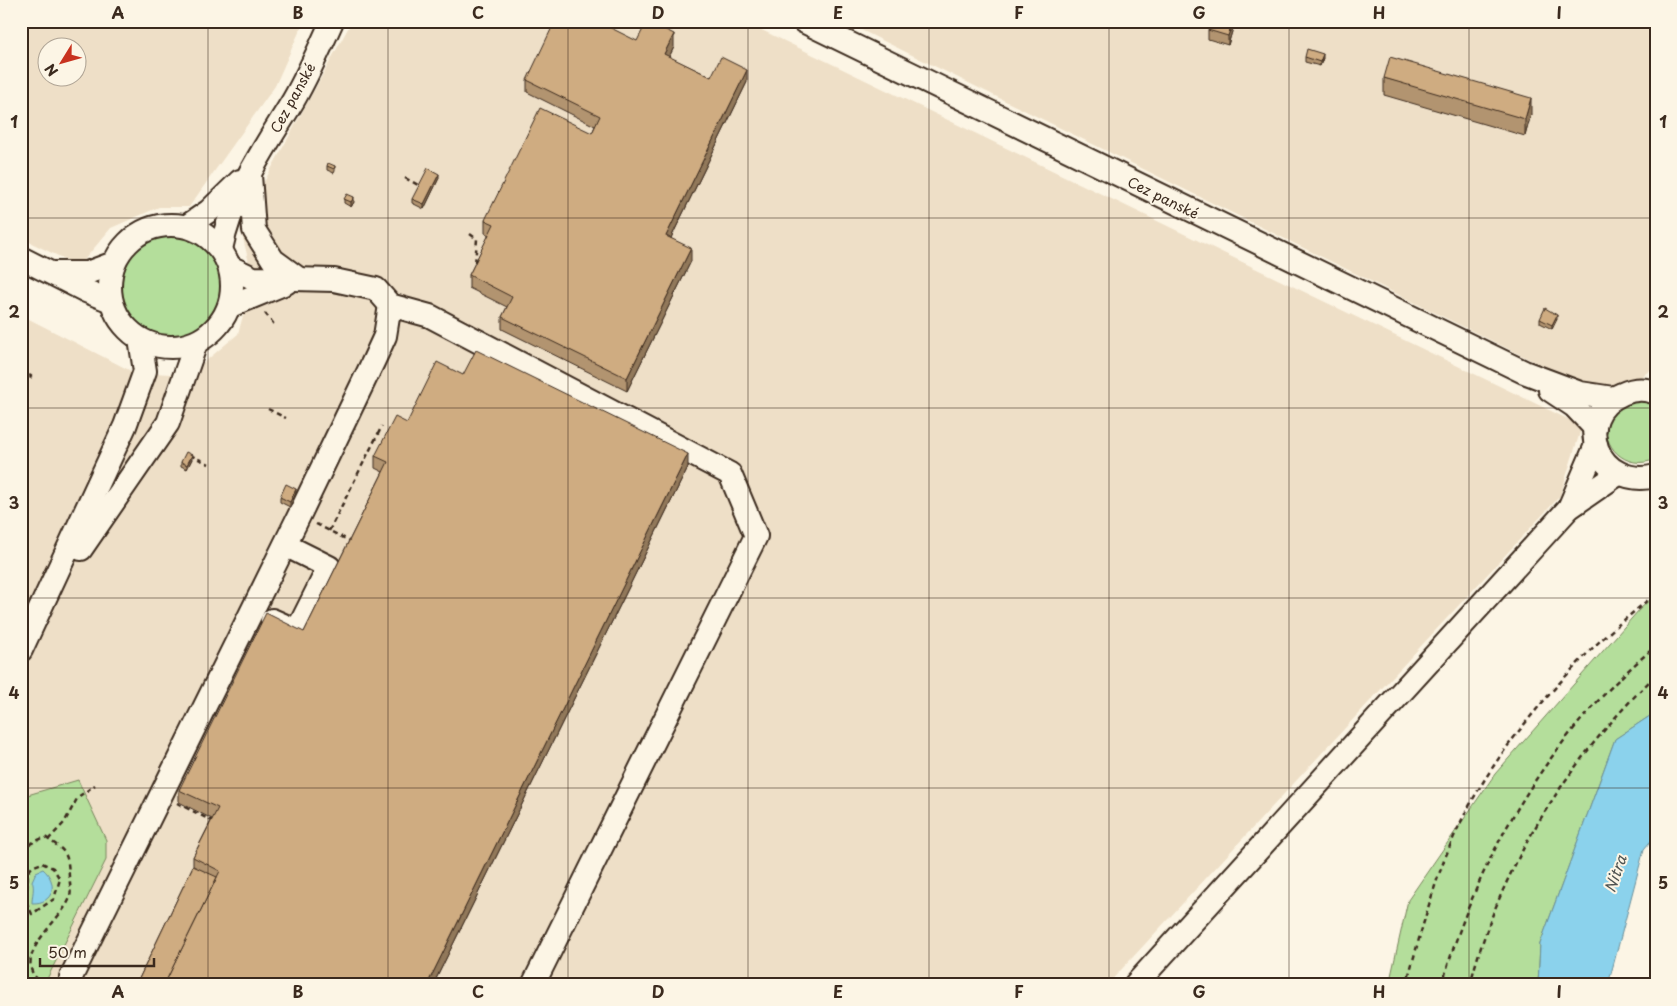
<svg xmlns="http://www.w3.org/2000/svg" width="1677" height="1006" viewBox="0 0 1677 1006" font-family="'Playpen Sans',sans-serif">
	<rect width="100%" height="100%" fill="#fcf5e5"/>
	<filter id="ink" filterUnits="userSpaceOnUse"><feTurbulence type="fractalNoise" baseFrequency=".02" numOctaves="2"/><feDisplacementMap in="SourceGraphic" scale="10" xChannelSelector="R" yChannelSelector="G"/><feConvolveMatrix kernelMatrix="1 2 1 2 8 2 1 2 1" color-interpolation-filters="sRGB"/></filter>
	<g filter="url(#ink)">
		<g fill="#eedfc7" fill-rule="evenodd">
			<path d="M21,21H304L275,86L189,207H159L111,228L79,266L21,238ZM48,48H78V78H48Z"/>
			<polygon points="352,21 743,21 1582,426 1560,496 1107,985 21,985 21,315 133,372 189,375 238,334 253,279 240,226"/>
			<polygon points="843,21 1656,21 1656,366 1610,399"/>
		</g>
		<g fill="#b4de9b" stroke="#78845c">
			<circle cx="172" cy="286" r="52"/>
			<path d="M1639,398L1656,403V459C1616,476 1590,426 1617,408C1623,403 1632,401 1639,398Z"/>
			<polygon points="1656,594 1656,712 1615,739 1540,944 1538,985 1389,985 1408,900 1495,774 1639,610"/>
			<polygon points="78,780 106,840 106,860 44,985 21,985 21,797"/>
		</g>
		<g fill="#8bd2ec" stroke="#6b8f9a">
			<polygon points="1656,712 1656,835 1644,849 1608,985 1538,985 1540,944 1615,739"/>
			<path d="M43,869C58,882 55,904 32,903C32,895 35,888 32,881L36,872Z"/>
		</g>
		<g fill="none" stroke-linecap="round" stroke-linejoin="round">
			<defs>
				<g id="minor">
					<polyline points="803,21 1524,372 1580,393 1613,398"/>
					<polyline points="250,175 254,230 273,260 299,279"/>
					<circle cx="171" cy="286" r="61"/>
					<polyline points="187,226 209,211 240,181"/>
					<path d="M221,249C232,194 264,149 293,101C308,75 320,48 332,21"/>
					<polyline points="21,258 86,291 111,301"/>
					<polyline points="230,267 253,278 334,280 376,289 390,305 430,316 730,474 756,536 533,985"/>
					<polyline points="54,273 87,273 114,263"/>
					<polyline points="230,306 286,283"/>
					<polyline points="1550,390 1574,406 1595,428"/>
					<path d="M1656,393C1645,388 1633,389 1622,394C1570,416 1597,491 1656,476"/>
					<polyline points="1569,508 1596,445"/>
					<polyline points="81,549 168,423 196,343"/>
					<polyline points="272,620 297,631 329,567 285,545"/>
					<polyline points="21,650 125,426 145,371 140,339"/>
					<polyline points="72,985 71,977 296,522 374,360 385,336 390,305"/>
					<polyline points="1135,985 1569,508 1618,474"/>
				</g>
			</defs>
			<use href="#minor" stroke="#3b2a1e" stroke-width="26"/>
			<g stroke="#3b2a1e" stroke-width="2.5" stroke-dasharray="5 4" stroke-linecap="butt">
				<polyline points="405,178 422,187"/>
				<polyline points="470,234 477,239 475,264"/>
				<polyline points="265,313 276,327"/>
				<polyline points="21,371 31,376 29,382"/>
				<polyline points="268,409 286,418"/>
				<polyline points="190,455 209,464"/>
				<polyline points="316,524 350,541"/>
				<polyline points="329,531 382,426"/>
				<polyline points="177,803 214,822"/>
				<polyline points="48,840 64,823 78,797 95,785"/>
				<path d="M21,848L45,837C66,852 68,851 69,877C70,883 72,894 69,900C60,920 20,949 33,974C35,978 41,981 44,985"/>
				<polygon points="42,863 53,868 60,879 54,899 32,914 26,902 28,872 32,867"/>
				<polyline points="21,955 30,959"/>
				<path d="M1406,985C1421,933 1434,879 1457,830C1487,766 1533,710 1582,659C1604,635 1631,615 1656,593"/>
				<path d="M1442,985C1479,854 1550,734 1656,646"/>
				<path d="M1470,985C1500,866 1569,759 1656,675"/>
			</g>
			<use href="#minor" stroke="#fcf5e5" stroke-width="22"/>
		</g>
		<g fill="#b2946f" stroke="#3b2a1e">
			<polygon points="1233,28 1228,45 1208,39 1208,30"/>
			<polygon points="674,47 669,57 711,77 747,82 671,238 691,261 627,391 502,329 502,317 507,307 469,288 469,275 489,235 485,233 485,220 592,133 595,126 527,92 527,80"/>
			<polygon points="1305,57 1323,58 1320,66 1305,62"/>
			<polygon points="1384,78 1531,114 1525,136 1384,95"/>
			<polygon points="327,166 335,166 335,171 334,173 327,170"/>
			<polygon points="439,178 424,209 412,203 412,199"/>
			<polygon points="344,199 354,202 351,207 344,203"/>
			<polygon points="1656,252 1656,263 1652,260 1652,255"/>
			<polygon points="1540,319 1557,319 1552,329 1540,323"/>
			<polygon points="463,375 688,467 433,985 136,985 193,866 193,857 212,819 179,802 179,790 304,632 383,472 375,468 375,456 407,423"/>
			<polygon points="192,459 187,469 181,466 181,462"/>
			<polygon points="296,493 290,507 280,502 280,497"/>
		</g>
		<g fill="#91785a" stroke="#3b2a1e">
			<polygon points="1233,21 1233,28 1228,45 1228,36"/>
			<polygon points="674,34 674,47 664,67 664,54"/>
			<polygon points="1323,54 1323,58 1320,66 1320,62"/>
			<polygon points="747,70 747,82 666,248 666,236"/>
			<polygon points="1531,98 1531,114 1525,136 1525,119"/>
			<polygon points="439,174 439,178 424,209 424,204"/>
			<polygon points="354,197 354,202 351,207 351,202"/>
			<polygon points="691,248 691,261 627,391 627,378"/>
			<polygon points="1557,315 1557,319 1552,329 1552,325"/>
			<polygon points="688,454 688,467 433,985 427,985"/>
			<polygon points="192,455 192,459 187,469 187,465"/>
			<polygon points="296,489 296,493 290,507 290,502"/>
		</g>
		<g fill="#cfac81" stroke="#3b2a1e">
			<polygon points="555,21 597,21 637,41 647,21 648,21 674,34 664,54 711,77 721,57 747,70 666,236 691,248 627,378 502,317 512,297 469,275 494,224 485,220 540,108 592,133 600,116 527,80"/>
			<polygon points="1211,21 1233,21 1228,36 1208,30"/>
			<polygon points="1307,49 1323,54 1320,62 1305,57"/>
			<polygon points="1390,57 1531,98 1525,119 1384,78"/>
			<polygon points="328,163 335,166 334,169 327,166"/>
			<polygon points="428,168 439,174 424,204 412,199"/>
			<polygon points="347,194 354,197 351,202 344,199"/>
			<polygon points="1655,251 1656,252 1656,259 1652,255"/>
			<polygon points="1545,308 1557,315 1552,325 1540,319"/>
			<polygon points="476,350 688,454 427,985 164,985 220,871 193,857 218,808 179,790 266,613 304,632 388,462 375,456 395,417 407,423 437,362 463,375"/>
			<polygon points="186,452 192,455 187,465 181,462"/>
			<polygon points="286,484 296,489 290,502 280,497"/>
			<polygon points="193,866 217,877 164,985 136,985"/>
		</g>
	</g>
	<path fill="none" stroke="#3b2a1e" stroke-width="1" stroke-opacity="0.55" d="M208,21V985M388,21V985M568,21V985M748,21V985M929,21V985M1109,21V985M1289,21V985M1469,21V985M21,218H1656M21,408H1656M21,598H1656M21,788H1656"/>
	<g text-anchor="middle" stroke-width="4" stroke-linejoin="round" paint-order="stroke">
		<g font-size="14" fill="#3b2a1e" stroke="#fcf5e5">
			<text transform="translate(293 98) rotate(-61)" y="5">Cez panské</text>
			<text transform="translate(1163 198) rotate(26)" y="5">Cez panské</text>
		</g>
		<g font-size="15" font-style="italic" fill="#4f5452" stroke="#fcf5e5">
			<text transform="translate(1616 874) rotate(-71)" y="5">Nitra</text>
		</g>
	</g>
	<rect width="1677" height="1006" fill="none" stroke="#fcf5e5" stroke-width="55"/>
	<g transform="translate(62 62) rotate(233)"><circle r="24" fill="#fcf5e5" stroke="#afa495"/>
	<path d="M0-4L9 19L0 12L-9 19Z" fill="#c8321e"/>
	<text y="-8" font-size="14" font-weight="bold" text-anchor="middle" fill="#3b2a1e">N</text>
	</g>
	<path d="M40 958v8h114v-8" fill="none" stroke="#3b2a1e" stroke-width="2.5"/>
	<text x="48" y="958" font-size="15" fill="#3b2a1e" stroke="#fcf5e5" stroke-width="4" paint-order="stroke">50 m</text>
	<rect x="28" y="28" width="1622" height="950" fill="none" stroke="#3b2a1e" stroke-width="2"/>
	<g font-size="16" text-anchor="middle" font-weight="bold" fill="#3b2a1e">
		<text x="118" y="19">A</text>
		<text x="298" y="19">B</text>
		<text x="478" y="19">C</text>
		<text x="658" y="19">D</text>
		<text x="838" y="19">E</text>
		<text x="1019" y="19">F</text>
		<text x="1199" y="19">G</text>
		<text x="1379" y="19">H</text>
		<text x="1559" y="19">I</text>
		<text x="14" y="128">1</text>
		<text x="1663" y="128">1</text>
		<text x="14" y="318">2</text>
		<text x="1663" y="318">2</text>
		<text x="14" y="509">3</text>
		<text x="1663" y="509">3</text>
		<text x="14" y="699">4</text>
		<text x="1663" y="699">4</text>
		<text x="14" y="889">5</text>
		<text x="1663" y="889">5</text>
		<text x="118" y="998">A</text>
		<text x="298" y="998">B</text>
		<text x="478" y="998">C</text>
		<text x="658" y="998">D</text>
		<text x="838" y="998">E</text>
		<text x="1019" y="998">F</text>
		<text x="1199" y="998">G</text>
		<text x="1379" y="998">H</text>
		<text x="1559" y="998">I</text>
	</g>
</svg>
